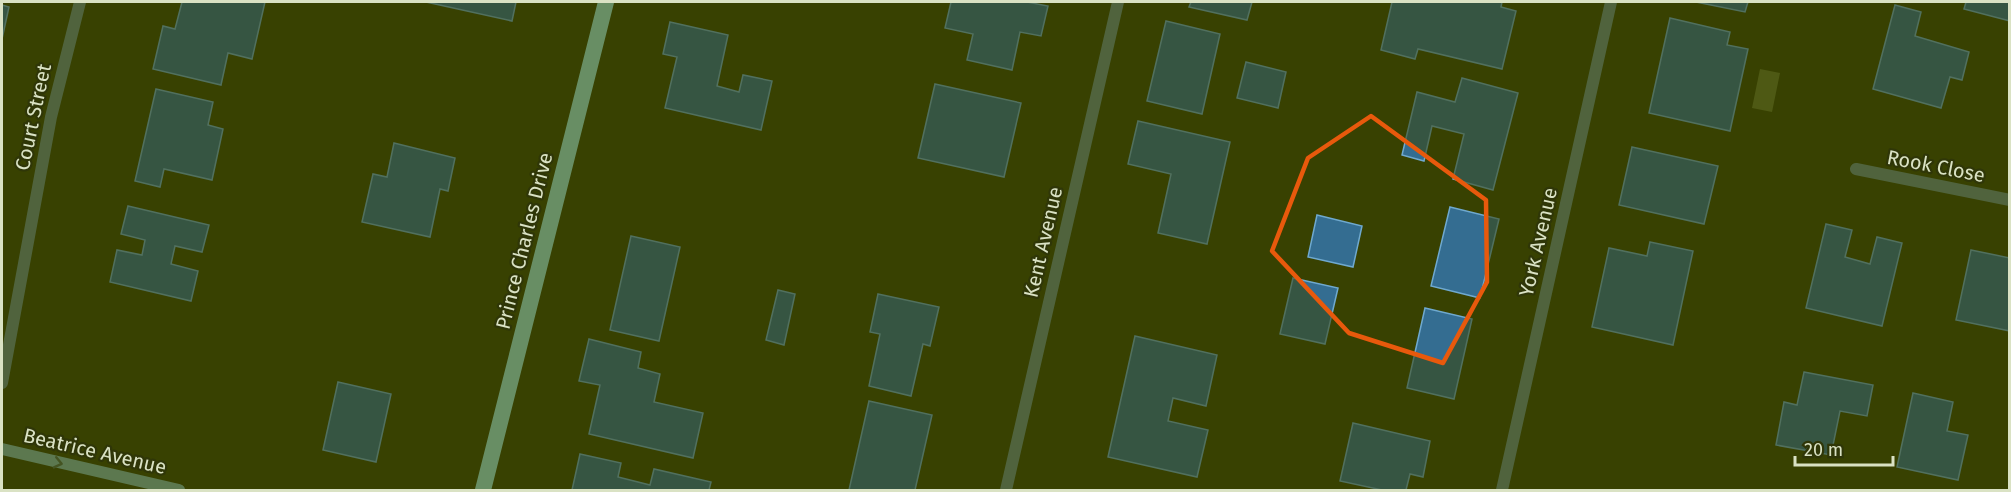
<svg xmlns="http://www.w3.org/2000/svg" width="2011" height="492" viewBox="0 0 2011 492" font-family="'Fira Sans',sans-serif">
	<rect width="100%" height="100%" fill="#384101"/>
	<polygon fill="#69762b" points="1760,69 1780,73 1772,112 1752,108"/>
	<g fill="#346d91" stroke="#6fa9cf" stroke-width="1.5">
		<polygon points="182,2 265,2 252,59 228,53 221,85 153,69 163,26 175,29"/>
		<polygon points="426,2 516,2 512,21"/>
		<polygon points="951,2 1027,2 1048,6 1041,36 1020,32 1012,70 967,60 973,34 945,28"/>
		<polygon points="1191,2 1252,2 1247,20 1189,7"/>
		<polygon points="1392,2 1502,2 1501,7 1516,11 1502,69 1418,49 1415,59 1381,50"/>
		<polygon points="1696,2 1748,2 1745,12"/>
		<polygon points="1966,2 2010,2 2010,21 1964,9"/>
		<polygon points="2,5 9,7 2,39"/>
		<polygon points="1895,5 1921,12 1915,36 1969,52 1962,80 1950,77 1941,108 1873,89"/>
		<polygon points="1670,18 1730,32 1727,45 1748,49 1730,131 1649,113"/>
		<polygon points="1166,21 1220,34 1202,114 1147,101"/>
		<polygon points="670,22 728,35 717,86 739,92 743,75 772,81 761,130 665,108 677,57 663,54"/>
		<polygon points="1246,62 1286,72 1278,108 1237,98"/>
		<polygon points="1462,78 1518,93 1493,190 1453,179 1464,134 1432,126 1424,161 1402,155 1417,92 1455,102"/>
		<polygon points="935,84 1021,103 1004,177 918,158"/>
		<polygon points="156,89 213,102 208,125 223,129 212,180 164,169 160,187 135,181"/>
		<polygon points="1138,121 1230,142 1207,244 1158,233 1171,174 1128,164"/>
		<polygon points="394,143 455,158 448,191 440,189 430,237 362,222 373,174 387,177"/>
		<polygon points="1632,147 1718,166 1704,224 1619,205"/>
		<polygon points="128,206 209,225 202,252 175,246 171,264 198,271 191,301 110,282 117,250 142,255 145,240 121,234"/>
		<polygon points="1450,207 1499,219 1480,298 1431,286"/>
		<polygon points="1317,215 1362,226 1353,267 1308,257"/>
		<polygon points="1826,224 1852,230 1845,257 1870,264 1877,237 1902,243 1882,326 1806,308"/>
		<polygon points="631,236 680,247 659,341 610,330"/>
		<polygon points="1650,242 1693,251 1673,345 1592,327 1609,248 1647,256"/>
		<polygon points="1971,250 2010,258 2010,331 1956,320"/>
		<polygon points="1293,278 1338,288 1325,344 1280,334"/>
		<polygon points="778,290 795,294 784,345 766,340"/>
		<polygon points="878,294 939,307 930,346 923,344 911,396 869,386 880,334 870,332"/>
		<polygon points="1425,308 1472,319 1454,399 1407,388"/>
		<polygon points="1135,336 1217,355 1206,406 1173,398 1168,421 1208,430 1197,477 1108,457"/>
		<polygon points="589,339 641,352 638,368 660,374 654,402 703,413 693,458 589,434 600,385 579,381"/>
		<polygon points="1804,372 1873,385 1867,416 1840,411 1831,455 1776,445 1784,402 1797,405"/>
		<polygon points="338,382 391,394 376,462 323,450"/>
		<polygon points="1913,393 1953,402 1947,431 1968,435 1958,480 1897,467"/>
		<polygon points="869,401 932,415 915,490 849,490"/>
		<polygon points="1353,423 1430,441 1423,477 1410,474 1406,490 1382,490 1340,481"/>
		<polygon points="580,454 621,463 618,477 650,485 654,469 711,482 709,490 572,490"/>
	</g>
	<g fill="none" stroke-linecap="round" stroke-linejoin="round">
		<g stroke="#6d8d85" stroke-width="12">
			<polyline points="1856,169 2010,200"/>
			<polyline points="2,383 51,117 80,2"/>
			<polyline points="1006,490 1118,2"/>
			<polyline points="1502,490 1611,2"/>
		</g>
		<polyline stroke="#87baae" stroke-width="12" points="2,449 179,490"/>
		<polyline stroke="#a3ecdb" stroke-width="16" points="483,490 606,2"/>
	</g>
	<defs><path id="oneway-chevron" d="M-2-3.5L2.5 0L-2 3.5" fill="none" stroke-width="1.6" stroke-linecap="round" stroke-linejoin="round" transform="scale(1.5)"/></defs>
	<use stroke="#526b4a" href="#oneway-chevron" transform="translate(58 463) rotate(13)"/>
	<path d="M0 0H2011V492H0ZM1371,116L1486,200L1487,282L1443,363L1349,333L1272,251L1308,158Z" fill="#384101" fill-opacity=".55" fill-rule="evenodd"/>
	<path fill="none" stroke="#e8590c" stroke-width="4.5" stroke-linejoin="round" d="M1371,116L1486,200L1487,282L1443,363L1349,333L1272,251L1308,158Z"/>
	<g text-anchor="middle" stroke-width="4.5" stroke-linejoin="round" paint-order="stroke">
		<g font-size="20" fill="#dae2c4" stroke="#2f3608">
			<text transform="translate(33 117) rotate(-78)" y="7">Court Street</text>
			<text transform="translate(1936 166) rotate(11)" y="7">Rook Close</text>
			<text transform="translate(524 241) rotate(-76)" y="7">Prince Charles Drive</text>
			<text transform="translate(1043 242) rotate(-77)" y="7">Kent Avenue</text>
			<text transform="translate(1538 242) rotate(-77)" y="7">York Avenue</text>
			<text transform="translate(95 451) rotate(13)" y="7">Beatrice Avenue</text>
		</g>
	</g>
	<rect width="2011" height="492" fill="none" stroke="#dae2c4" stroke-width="6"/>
	<path d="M1795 456v9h98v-9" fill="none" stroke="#dae2c4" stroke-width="3"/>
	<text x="1804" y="456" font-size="18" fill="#dae2c4" stroke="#2f3608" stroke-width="4.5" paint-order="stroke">20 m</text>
</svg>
